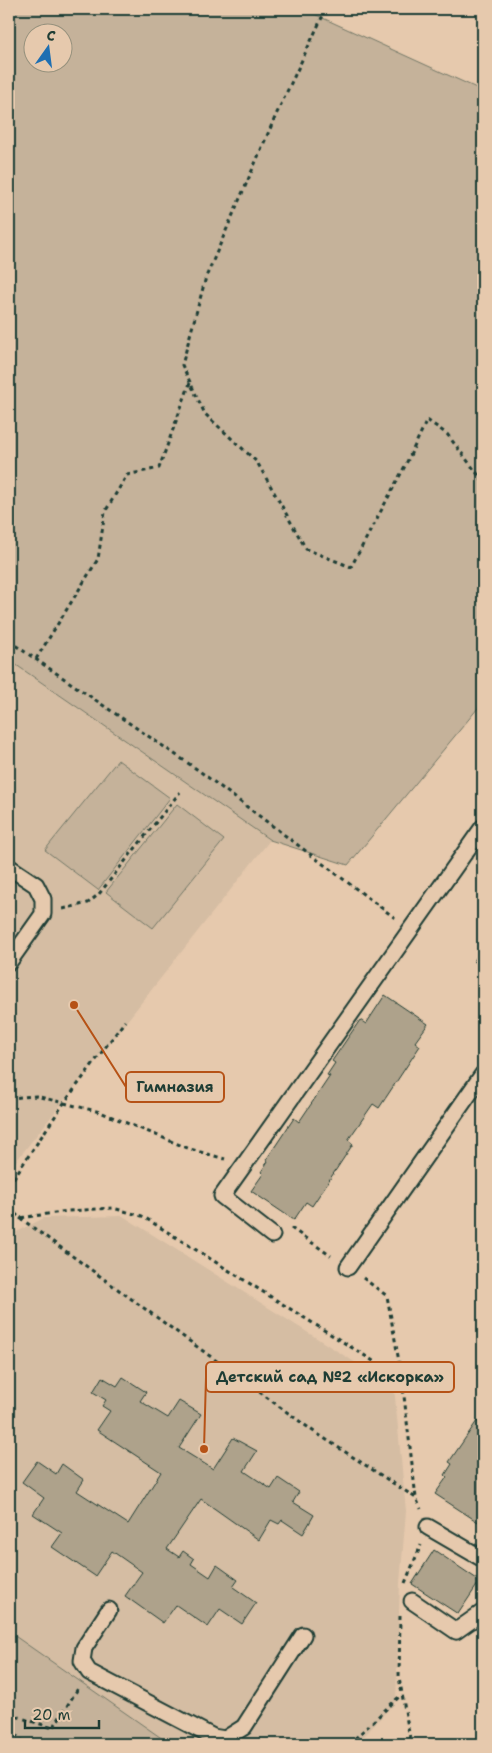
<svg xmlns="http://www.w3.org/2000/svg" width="492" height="1753" viewBox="0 0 492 1753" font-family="'Shantell Sans',sans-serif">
	<rect width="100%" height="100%" fill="#e6c9ad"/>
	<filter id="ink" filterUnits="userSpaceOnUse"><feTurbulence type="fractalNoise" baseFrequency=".02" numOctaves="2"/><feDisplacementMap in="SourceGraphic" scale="10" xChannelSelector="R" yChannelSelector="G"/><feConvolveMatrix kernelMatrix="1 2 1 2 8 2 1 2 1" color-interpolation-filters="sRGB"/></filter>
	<g filter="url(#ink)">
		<g fill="#d5bda3">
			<polygon points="9,660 270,840 9,1170"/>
			<polygon points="123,1216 394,1387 406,1511 400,1583 396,1701 357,1744 9,1744 9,1236 44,1218"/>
		</g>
		<g fill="#c5b29a" stroke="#727867" fill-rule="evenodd">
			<path d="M9,9H303L483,91V702L348,865L270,840L9,660ZM32,32H62V62H32Z"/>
			<polygon points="118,760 170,798 98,890 45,850"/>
			<polygon points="177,804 224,840 153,928 106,892"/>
			<polygon points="9,1632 170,1744 9,1744"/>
		</g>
		<g fill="#aea28b" stroke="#1f3d34">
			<polygon points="483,947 483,968 474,961"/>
			<polygon points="385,995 428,1024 415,1042 420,1046 379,1108 373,1104 348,1140 353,1144 312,1206 306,1202 294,1220 251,1191 263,1174 261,1172 268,1161 266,1160 294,1118 299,1122 330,1076 327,1075 335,1063 332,1061 360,1020 366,1024"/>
			<polygon points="102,1377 117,1386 123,1377 146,1392 140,1401 168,1418 179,1401 201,1414 179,1448 213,1469 233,1438 257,1451 244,1471 271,1489 278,1478 299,1492 293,1502 314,1515 303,1534 282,1520 279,1524 271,1520 259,1540 201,1499 167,1549 179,1557 183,1551 194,1559 191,1564 210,1577 217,1565 238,1580 233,1587 256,1603 242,1624 220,1609 208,1627 176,1605 163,1623 125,1596 142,1572 112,1551 95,1576 52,1547 62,1533 33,1514 44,1498 22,1482 37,1461 56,1474 62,1464 84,1480 77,1491 128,1524 161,1472 97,1430 110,1411 102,1406 106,1400 93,1392"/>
			<polygon points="477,1421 482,1424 483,1422 483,1515 478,1522 435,1494 447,1477 445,1475 452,1464 449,1462"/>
			<polygon points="434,1550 480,1581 458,1614 412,1584"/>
		</g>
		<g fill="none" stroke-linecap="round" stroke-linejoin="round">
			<defs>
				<g id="service">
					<polyline points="9,867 36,885 43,899 43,914 9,962"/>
					<polyline points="272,1235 222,1196 483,827"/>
					<polyline points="348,1267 483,1074"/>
					<polyline points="428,1527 483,1559"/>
					<polyline points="412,1601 456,1631 483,1612"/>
					<polyline points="109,1610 84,1648 82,1661 89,1672 213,1737 225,1739"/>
					<polyline points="226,1744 225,1739 244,1727 303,1635"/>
				</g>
			</defs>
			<use href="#service" stroke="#1f3d34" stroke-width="19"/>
			<g stroke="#1f3d34" stroke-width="3" stroke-dasharray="4 4" stroke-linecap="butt">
				<polyline points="326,9 276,115 206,277 182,365 205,414 257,462 306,549 351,567 405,466 427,420 447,434 483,481"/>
				<polyline points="9,641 198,770 395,918"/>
				<polyline points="36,659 98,559 105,512 127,475 159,468 190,383"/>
				<polyline points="63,909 88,903 99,894 180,792"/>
				<polyline points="9,1098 36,1096 100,1112 190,1149 225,1159"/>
				<polyline points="9,1185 64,1103 125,1021"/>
				<polyline points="9,1208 20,1218 68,1211 113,1208 142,1216 402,1379 416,1498 421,1509"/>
				<polyline points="20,1218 313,1431 416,1498"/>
				<polyline points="291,1228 331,1256"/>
				<polyline points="363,1278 387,1296 402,1378"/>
				<polyline points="405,1583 421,1545"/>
				<polyline points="400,1616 399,1677 411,1744"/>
				<polyline points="9,1714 53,1728 79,1687"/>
				<polyline points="9,1729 26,1744"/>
				<polyline points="349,1744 401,1695"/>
			</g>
			<use href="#service" stroke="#e6c9ad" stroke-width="15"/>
		</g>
	</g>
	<path fill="none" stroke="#b65216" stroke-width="2" d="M74 1005L126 1087M204 1449L206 1377"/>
	<g fill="#b65216" stroke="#e6c9ad" stroke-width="2">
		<circle cx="74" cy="1005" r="5"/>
		<circle cx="204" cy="1449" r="5"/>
	</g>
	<g fill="#e6c9ad" stroke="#b65216" stroke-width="2">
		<rect x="126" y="1072" width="98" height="30" rx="5"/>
		<rect x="206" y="1362" width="248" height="30" rx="5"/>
	</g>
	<g font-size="15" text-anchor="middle" font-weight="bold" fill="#1f3d34">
		<text x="175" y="1092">Гимназия</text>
		<text x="330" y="1382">Детcкий сад №2 «Искорка»</text>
	</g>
	<rect width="492" height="1753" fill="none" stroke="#e6c9ad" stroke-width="30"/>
	<rect x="15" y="15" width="462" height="1723" fill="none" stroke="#1f3d34" stroke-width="2" filter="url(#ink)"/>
	<g transform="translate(48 48) rotate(14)"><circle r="24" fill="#e6c9ad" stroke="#96917d"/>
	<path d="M0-4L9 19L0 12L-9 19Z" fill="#1f6fb2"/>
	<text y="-8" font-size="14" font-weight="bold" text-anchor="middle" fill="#1f3d34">С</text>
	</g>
	<path d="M25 1720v8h74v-8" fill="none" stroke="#1f3d34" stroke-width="2.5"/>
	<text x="32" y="1720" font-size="15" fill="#1f3d34" stroke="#e6c9ad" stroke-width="4" paint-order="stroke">20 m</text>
</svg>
